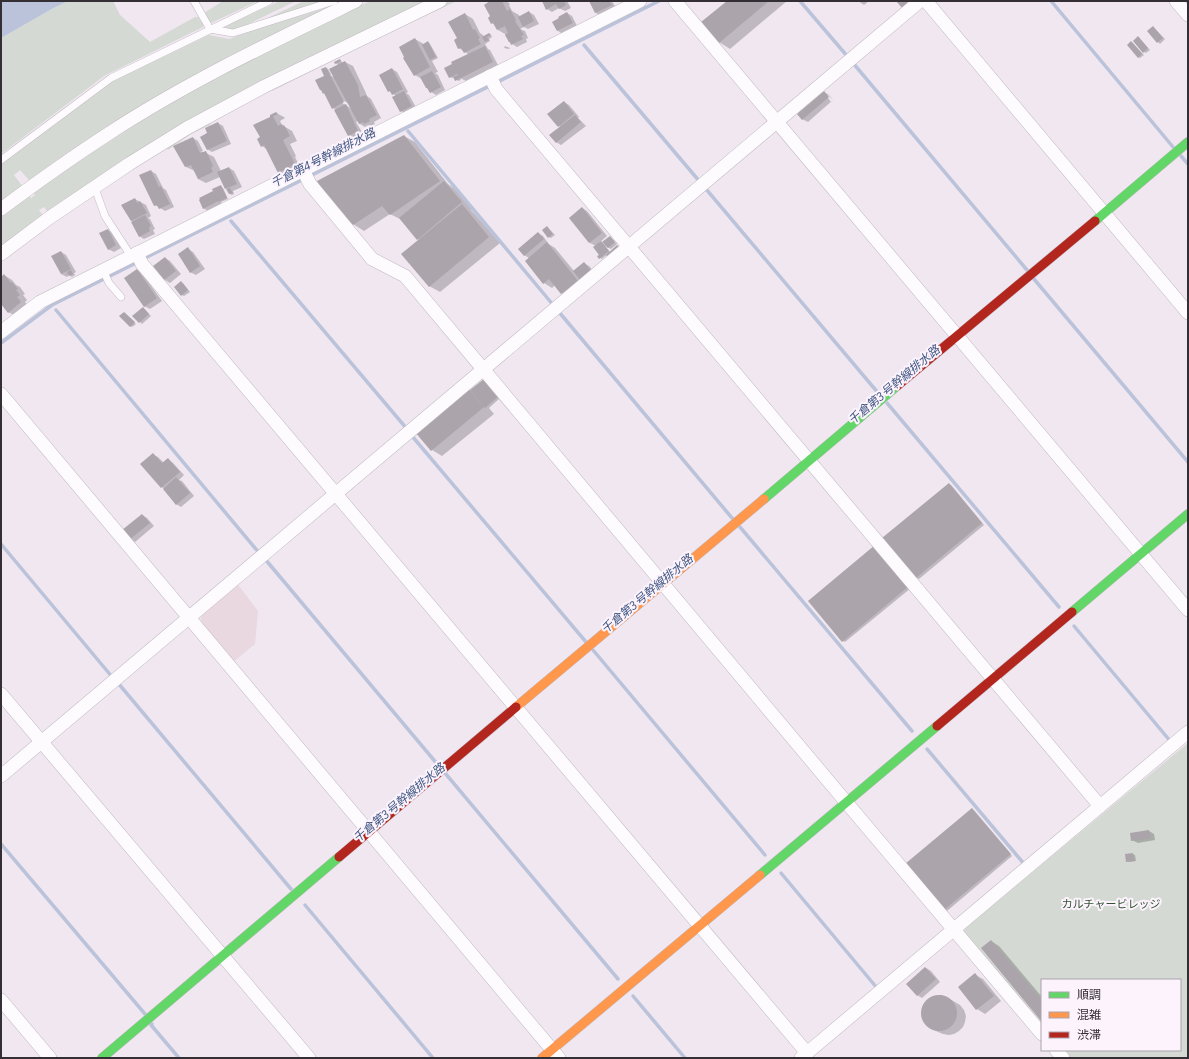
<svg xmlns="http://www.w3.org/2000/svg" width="1189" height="1059" viewBox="0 0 1189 1059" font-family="'IBM Plex Sans','Noto Sans JP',sans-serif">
	<rect width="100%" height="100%" fill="#f0e7f0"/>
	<polygon fill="#e9d8e0" points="236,582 258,611 255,644 232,663 201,624 201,611"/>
	<g fill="#d4d9d3">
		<polygon points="68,1 113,1 120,15 150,42 195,17 198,17 203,24 203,27 104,76 1,154 1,38 50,10"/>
		<polygon points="223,1 258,1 211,23 204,13"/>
		<polygon points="280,1 296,1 236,30 226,29 225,26"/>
		<polygon points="304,1 322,1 261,21"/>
		<polygon points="370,1 432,1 263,83 50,215 44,207 39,210 44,217 1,248 1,216 29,196 31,198 35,195 33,192 50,180 169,103 248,61"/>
		<polygon points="446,1 457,1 384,35 272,91 270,87"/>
		<polygon points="338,5 30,181 20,170 14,175 23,187 1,202 1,165 115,80 209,35 229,39 274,23"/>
		<polygon points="212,120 210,125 191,134 168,150 166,148"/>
		<polygon points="1188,743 1188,1058 1069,1058 1062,1050 1180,1050 1180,980 1042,980 1042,1027 963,934 965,928"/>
	</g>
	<polygon fill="#bac3da" points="1,1 68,1 50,10 1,38"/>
	<g fill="#0003" fill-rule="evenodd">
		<polygon points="493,1 506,1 509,3 510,4 509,5 512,11 519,15 520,17 529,12 534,15 539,24 528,29 524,27 520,29 525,31 528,38 526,39 527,42 517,47 509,42 505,34 498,30 496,25 492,23"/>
		<polygon points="543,1 567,1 571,8 565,11 559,8 552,12 547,9"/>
		<polygon points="590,1 612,1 616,8 601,16 596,13"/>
		<polygon points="728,1 787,1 730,49 719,42"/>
		<polygon points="858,1 869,1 864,5"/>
		<polygon points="567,13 572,16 577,26 563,34 558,31"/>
		<polygon points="465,14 473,19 480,33 483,35 484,37 489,34 491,35 492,37 489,39 490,41 485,44 488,49 490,50 498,65 466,81 460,78 461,80 458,81 454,77 452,78 450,77 468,54 459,48 458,39"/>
		<polygon points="1153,27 1165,39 1160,44 1158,42"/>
		<polygon points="1138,37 1150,50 1146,53 1144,52"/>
		<polygon points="415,39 424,44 428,42 430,44 438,58 432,61 438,72 435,73 438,75 445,90 436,95 431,92 422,79 415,75"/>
		<polygon points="1132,42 1144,55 1140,58 1138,57"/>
		<polygon points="505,46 510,48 509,49 504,48"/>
		<path d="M340,60L343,63L345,62L353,66L365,91L367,96L371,99L381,118L374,122L375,124L370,126L368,125L365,127L360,124L358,121L356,122L363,134L354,139L349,136L336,111L337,110L333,108L327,76L326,68L328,69L331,74L330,75L335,78L338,65L335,62ZM340,99L350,104L352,109L339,101Z"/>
		<polygon points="392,69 397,72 408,92 406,93 409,95 417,109 406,114 401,111 396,96 389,91"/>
		<path d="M824,92L829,95L833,100L808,122L802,119ZM826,95H828L833,100L831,102Z"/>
		<polygon points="564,102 569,105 579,117 578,118 586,126 561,145 556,142 561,127 559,126"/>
		<polygon points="276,113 284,117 285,118 280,121 282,125 292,131 297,141 290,144 296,156 295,157 300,167 284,175 279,172 268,150 262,146 261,138 272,117 271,116"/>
		<polygon points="218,123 223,126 231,144 212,152 207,149 209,134"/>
		<polygon points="404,136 415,142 448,184 455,189 472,209 471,210 473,212 500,243 440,292 429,286 420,240 417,239 402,220 390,214 364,231 353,224"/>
		<polygon points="193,138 198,141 203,151 201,151 204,153 206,153 214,157 221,171 229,168 234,171 242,187 233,191 234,194 232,195 230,194 220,177 206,183 198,179 195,171 186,167"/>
		<polygon points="151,171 156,174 163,188 166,190 174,207 165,211 155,205"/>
		<polygon points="221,187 223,188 228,199 221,202 222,204 208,211 203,208 213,192"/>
		<polygon points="135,199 146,205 151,216 148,218 150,219 155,229 153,230 155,234 144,239 139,236 134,222 131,221"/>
		<polygon points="582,208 587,211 607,236 600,242 607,246 610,237 617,244 611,249 605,246 610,252 602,259 600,258 600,255 596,246 590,243 570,218"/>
		<polygon points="547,227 555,235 551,238 549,237"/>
		<polygon points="108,230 113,233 121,248 114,252 108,249"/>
		<polygon points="538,233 543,236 548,243 547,243 555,248 574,271 584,263 589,266 597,275 570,298 562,293 555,285 552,288 544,283 529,258 524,255"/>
		<polygon points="188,249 193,252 205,269 196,275 190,272"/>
		<polygon points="61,252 66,255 76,272 74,273 75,275 72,277 69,275 67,277 61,274"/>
		<polygon points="165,258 170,261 181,274 170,283 165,280 154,266"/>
		<polygon points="137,270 142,273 162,301 150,309 144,306"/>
		<polygon points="4,275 12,280 16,285 20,287 25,294 23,295 27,300 25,302 29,307 16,316 8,312 4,306 1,304 1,278"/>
		<polygon points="183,283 190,292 184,296 182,295"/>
		<polygon points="144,309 151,316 142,324 140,322"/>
		<polygon points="124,313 136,324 132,327 130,326"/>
		<polygon points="484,380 501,397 489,408 494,414 442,456 432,450 468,389 471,391"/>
		<polygon points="153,455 158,457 164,463 168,460 173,463 184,475 179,480 182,481 194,496 181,507 176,504 164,489 162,487"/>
		<polygon points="951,485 984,525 919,579 917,578 884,538"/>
		<polygon points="142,515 147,518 154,526 135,542 130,539"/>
		<polygon points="875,547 911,588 845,642 843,641"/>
		<polygon points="972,810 1012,856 947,911 944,909"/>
		<polygon points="1149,831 1154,834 1155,840 1138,843 1132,840"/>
		<polygon points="1132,854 1135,855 1136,861 1130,862 1127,861"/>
		<polygon points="991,941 999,946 1042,997 1042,1021"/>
		<polygon points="926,968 931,971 940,982 922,998 917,995"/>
		<polygon points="975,975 983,979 1001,1001 985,1014 977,1009"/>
		<polygon points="941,995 946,997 955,1002 960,1005 964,1010 966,1016 965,1022 963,1027 959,1031 954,1034 949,1035 943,1034 938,1032 929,1027 925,1023 923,1018 922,1012 923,1007 926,1002 930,998 935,996"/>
	</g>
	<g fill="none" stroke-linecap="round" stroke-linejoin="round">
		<g stroke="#bac3da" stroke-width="3.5">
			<polyline points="800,1 848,57"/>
			<polyline points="1051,1 1173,147"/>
			<polyline points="584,45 700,182"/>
			<polyline points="853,63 1027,270"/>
			<polyline points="408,131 554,306"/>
			<polyline points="1181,156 1188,164"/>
			<polyline points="310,176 659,1"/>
			<polyline points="706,189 879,394"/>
			<polyline points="231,221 407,429"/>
			<polyline points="143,259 304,179"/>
			<polyline points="1034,279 1188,462"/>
			<polyline points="56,310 260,554"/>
			<polyline points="559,312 732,518"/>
			<polyline points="1,343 52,305 138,262"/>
			<polyline points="887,403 1059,607"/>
			<polyline points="412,436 586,642"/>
			<polyline points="740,527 912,731"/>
			<polyline points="1,544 113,678"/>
			<polyline points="265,559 438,765"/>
			<polyline points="1074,626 1171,742"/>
			<polyline points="593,650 765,855"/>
			<polyline points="118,683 291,889"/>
			<polyline points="927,749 1025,865"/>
			<polyline points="445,773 618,979"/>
			<polyline points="1,844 145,1014"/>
			<polyline points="781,873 877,988"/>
			<polyline points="305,905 433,1058"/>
			<polyline points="633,996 685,1058"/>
			<polyline points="152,1024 151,1025 179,1058"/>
		</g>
	</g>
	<g fill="#aba4ab">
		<polygon points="490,1 502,1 507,11 510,9 516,20 515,21 524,35 521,36 523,39 511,45 510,42 509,42 505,35 508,33 505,26 497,30 493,23 491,24 488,18 490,16 484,5"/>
		<polygon points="542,1 564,1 566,5 559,9 556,4 546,10"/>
		<polygon points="589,1 609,1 612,5 595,13"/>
		<polygon points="727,1 769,1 719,43 701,22"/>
		<polygon points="896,1 912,1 903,9"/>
		<polygon points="529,11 534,21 523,27 518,17"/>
		<polygon points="567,12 573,23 557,31 552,22 559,18 558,17"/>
		<polygon points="465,13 473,30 475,29 480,38 478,39 481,44 464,53 461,48 458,49 454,40 457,38 448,22"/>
		<polygon points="1153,26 1163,38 1157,43 1147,31"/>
		<polygon points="489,33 491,35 487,37 489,40 485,42 482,37"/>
		<polygon points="1138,36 1148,48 1143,53 1133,41"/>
		<polygon points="415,38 430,67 414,76 403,58 404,57 399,47"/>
		<polygon points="428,41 436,57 430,60 422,45"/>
		<polygon points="1131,41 1142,54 1138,58 1127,45"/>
		<polygon points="485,46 493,62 455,81 453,77 458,75 457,74 449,78 444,68 452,64 451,62"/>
		<polygon points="340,59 341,61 335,64 334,62"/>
		<polygon points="345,61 358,85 360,97 366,95 377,115 369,119 370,121 364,124 363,122 359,124 329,69"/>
		<polygon points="326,67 344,102 332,109 324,93 323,94 321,90 320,90 315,80 324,76 321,69"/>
		<polygon points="392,68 403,89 392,95 390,91 388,92 379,75"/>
		<polygon points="432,71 441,87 430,93 427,88 426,88 420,77"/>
		<polygon points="404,91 412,106 400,112 392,97"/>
		<polygon points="824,91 829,97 802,120 797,114"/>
		<polygon points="564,101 574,114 558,127 547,114"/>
		<polygon points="346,104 358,131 348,136 334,110"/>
		<polygon points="276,112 278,114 273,116 278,126 282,124 283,126 284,125 290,136 283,140 295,164 278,173 264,145 261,147 257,139 260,137 253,125 270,117 270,115"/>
		<polygon points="575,115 581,122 556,143 549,135"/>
		<polygon points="218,122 227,141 207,150 200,137 207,133 205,128"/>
		<polygon points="404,135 440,181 390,215 382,206 353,225 325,196 317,181"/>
		<polygon points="193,137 200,153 206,151 213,166 211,168 213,172 198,179 191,165 185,167 173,146"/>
		<polygon points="229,167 237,184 225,189 217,172"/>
		<polygon points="151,170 159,187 161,186 170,204 159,209 157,205 154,206 139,175"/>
		<polygon points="444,181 462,202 417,240 399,218"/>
		<polygon points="221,185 227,198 218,202 216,197 218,201 203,209 199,200 200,199 199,198 213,191 212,189"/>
		<polygon points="230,188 233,193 229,194 226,189"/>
		<polygon points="135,198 137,203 140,201 147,213 131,221 121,205"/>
		<polygon points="462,204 489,237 429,287 401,254"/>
		<polygon points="582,207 602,233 589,243 569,218"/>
		<polygon points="145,215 151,226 149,227 150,231 139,237 131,222"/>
		<polygon points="547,226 553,234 548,238 542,230"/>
		<polygon points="108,229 116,245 108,250 99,233"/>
		<polygon points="538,232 544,239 524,256 518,249"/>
		<polygon points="610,236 615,242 608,248 602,242"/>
		<polygon points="601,241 609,251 599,259 597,256 599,255 593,247"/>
		<polygon points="547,242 578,281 561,294 549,279 543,284 525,261"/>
		<polygon points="617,245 620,249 608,258 606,255"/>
		<polygon points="188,247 200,266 190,273 178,254"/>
		<polygon points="61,251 71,269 61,274 51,256"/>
		<polygon points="165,257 176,271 164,280 153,266"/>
		<polygon points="584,262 592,272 581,281 573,271"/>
		<polygon points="137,269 157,298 144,307 124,278"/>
		<polygon points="71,270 73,274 69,276 67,272"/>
		<polygon points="4,274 11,283 12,282 18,289 16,290 20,295 17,297 21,302 8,313 1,304 1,277"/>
		<polygon points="181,281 188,290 181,296 174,287"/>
		<polygon points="143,307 149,314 139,323 132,316"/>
		<polygon points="124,312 135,322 130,327 119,316"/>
		<polygon points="484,379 499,396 485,408 470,390"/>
		<polygon points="468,388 484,407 431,451 415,432"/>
		<polygon points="153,453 162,463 168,458 180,472 161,488 140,464"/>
		<polygon points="176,477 190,493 176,505 163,489"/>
		<polygon points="949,483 982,523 916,578 882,538"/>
		<polygon points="142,514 150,523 129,540 122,530"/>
		<polygon points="875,545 909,586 842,642 808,601"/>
		<polygon points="972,808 1011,854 944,910 905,864"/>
		<polygon points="1149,830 1151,838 1131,841 1130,833"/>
		<polygon points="1133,853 1134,861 1126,862 1125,854"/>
		<polygon points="991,940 1042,1001 1042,1022 981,948"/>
		<polygon points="925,967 936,979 917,996 906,984"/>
		<polygon points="975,973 994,996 976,1010 958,987"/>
		<circle cx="939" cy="1013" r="18"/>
	</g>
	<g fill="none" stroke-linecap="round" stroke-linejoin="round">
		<defs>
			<g id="lane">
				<polyline points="194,1 210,29 233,33 334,1"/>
				<polyline points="1,160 111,78 269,1"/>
				<polyline points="93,189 97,194 105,216 131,256"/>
				<polyline points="103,270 109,283 121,297"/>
			</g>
			<g id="street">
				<polyline points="675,1 1188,610"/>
				<polyline points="926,1 1188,313"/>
				<polyline points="1176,1 1188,15"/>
				<polyline points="490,76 496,89 1100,806"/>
				<polyline points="303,170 310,184 372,259 405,276 846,802 1042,1034"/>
				<path d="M1,209C36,183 71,158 108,134C186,83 272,42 356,1"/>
				<polyline points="137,253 142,264 807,1053"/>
				<polyline points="1,254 49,218 129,164 187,128 265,86 440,1"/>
				<polyline points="1,332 40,302 640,1"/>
				<polyline points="1,394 559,1058"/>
				<polyline points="1,694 309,1058"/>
				<polyline points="1,776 920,1"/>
				<polyline points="1,1000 50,1058"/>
				<polyline points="1056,1050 1063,1058"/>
				<polyline points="801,1058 1188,732"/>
			</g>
			<g id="fast">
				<polyline points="1095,221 1188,142"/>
				<polyline points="764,499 897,386"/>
				<polyline points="1072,612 1188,514"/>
				<polyline points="760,875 937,726"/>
				<polyline points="102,1058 339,857"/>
			</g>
			<g id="slow">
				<polyline points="516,707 764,499"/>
				<polyline points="542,1058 760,875"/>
			</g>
			<g id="jam">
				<polyline points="897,386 1095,221"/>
				<polyline points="937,726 1072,612"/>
				<polyline points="339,857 516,707"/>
			</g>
		</defs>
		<use href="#lane" stroke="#c0b9c1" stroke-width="8"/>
		<use href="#street" stroke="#c0b9c1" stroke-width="14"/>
		<use href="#fast" stroke="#c0b9c1" stroke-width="10"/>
		<use href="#slow" stroke="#c0b9c1" stroke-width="10"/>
		<use href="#jam" stroke="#c0b9c1" stroke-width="10"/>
		<use href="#lane" stroke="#fdfbfd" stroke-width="7"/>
		<use href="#street" stroke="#fdfbfd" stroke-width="13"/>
		<use href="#fast" stroke="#63d668" stroke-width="9"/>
		<use href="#slow" stroke="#ff974d" stroke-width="9"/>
		<use href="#jam" stroke="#b3261e" stroke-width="9"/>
	</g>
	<g text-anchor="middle" stroke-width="4" stroke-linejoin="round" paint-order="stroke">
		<g font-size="11" fill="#2f532e" stroke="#fcf3fd">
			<text x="1111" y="908">カルチャービレッジ</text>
		</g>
		<g font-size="12" font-style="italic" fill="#3f5780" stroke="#fcf3fd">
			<text transform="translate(323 158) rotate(-27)" y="4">千倉第4号幹線排水路</text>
			<text transform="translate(894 385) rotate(-40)" y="4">千倉第3号幹線排水路</text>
			<text transform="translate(647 594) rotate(-40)" y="4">千倉第3号幹線排水路</text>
			<text transform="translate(399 803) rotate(-40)" y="4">千倉第3号幹線排水路</text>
		</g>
	</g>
	<rect width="1189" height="1059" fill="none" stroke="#342e35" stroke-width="4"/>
	<rect x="1041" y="979" width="140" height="72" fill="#fcf3fd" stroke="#aca4ad"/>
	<rect x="1049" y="992" width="20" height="6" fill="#63d668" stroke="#aca4ad"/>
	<text x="1077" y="999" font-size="12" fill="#342e35">順調</text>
	<rect x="1049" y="1012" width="20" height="6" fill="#ff974d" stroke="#aca4ad"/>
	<text x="1077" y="1019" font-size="12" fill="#342e35">混雑</text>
	<rect x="1049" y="1032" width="20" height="6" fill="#b3261e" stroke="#aca4ad"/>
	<text x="1077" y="1039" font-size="12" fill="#342e35">渋滞</text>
</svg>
